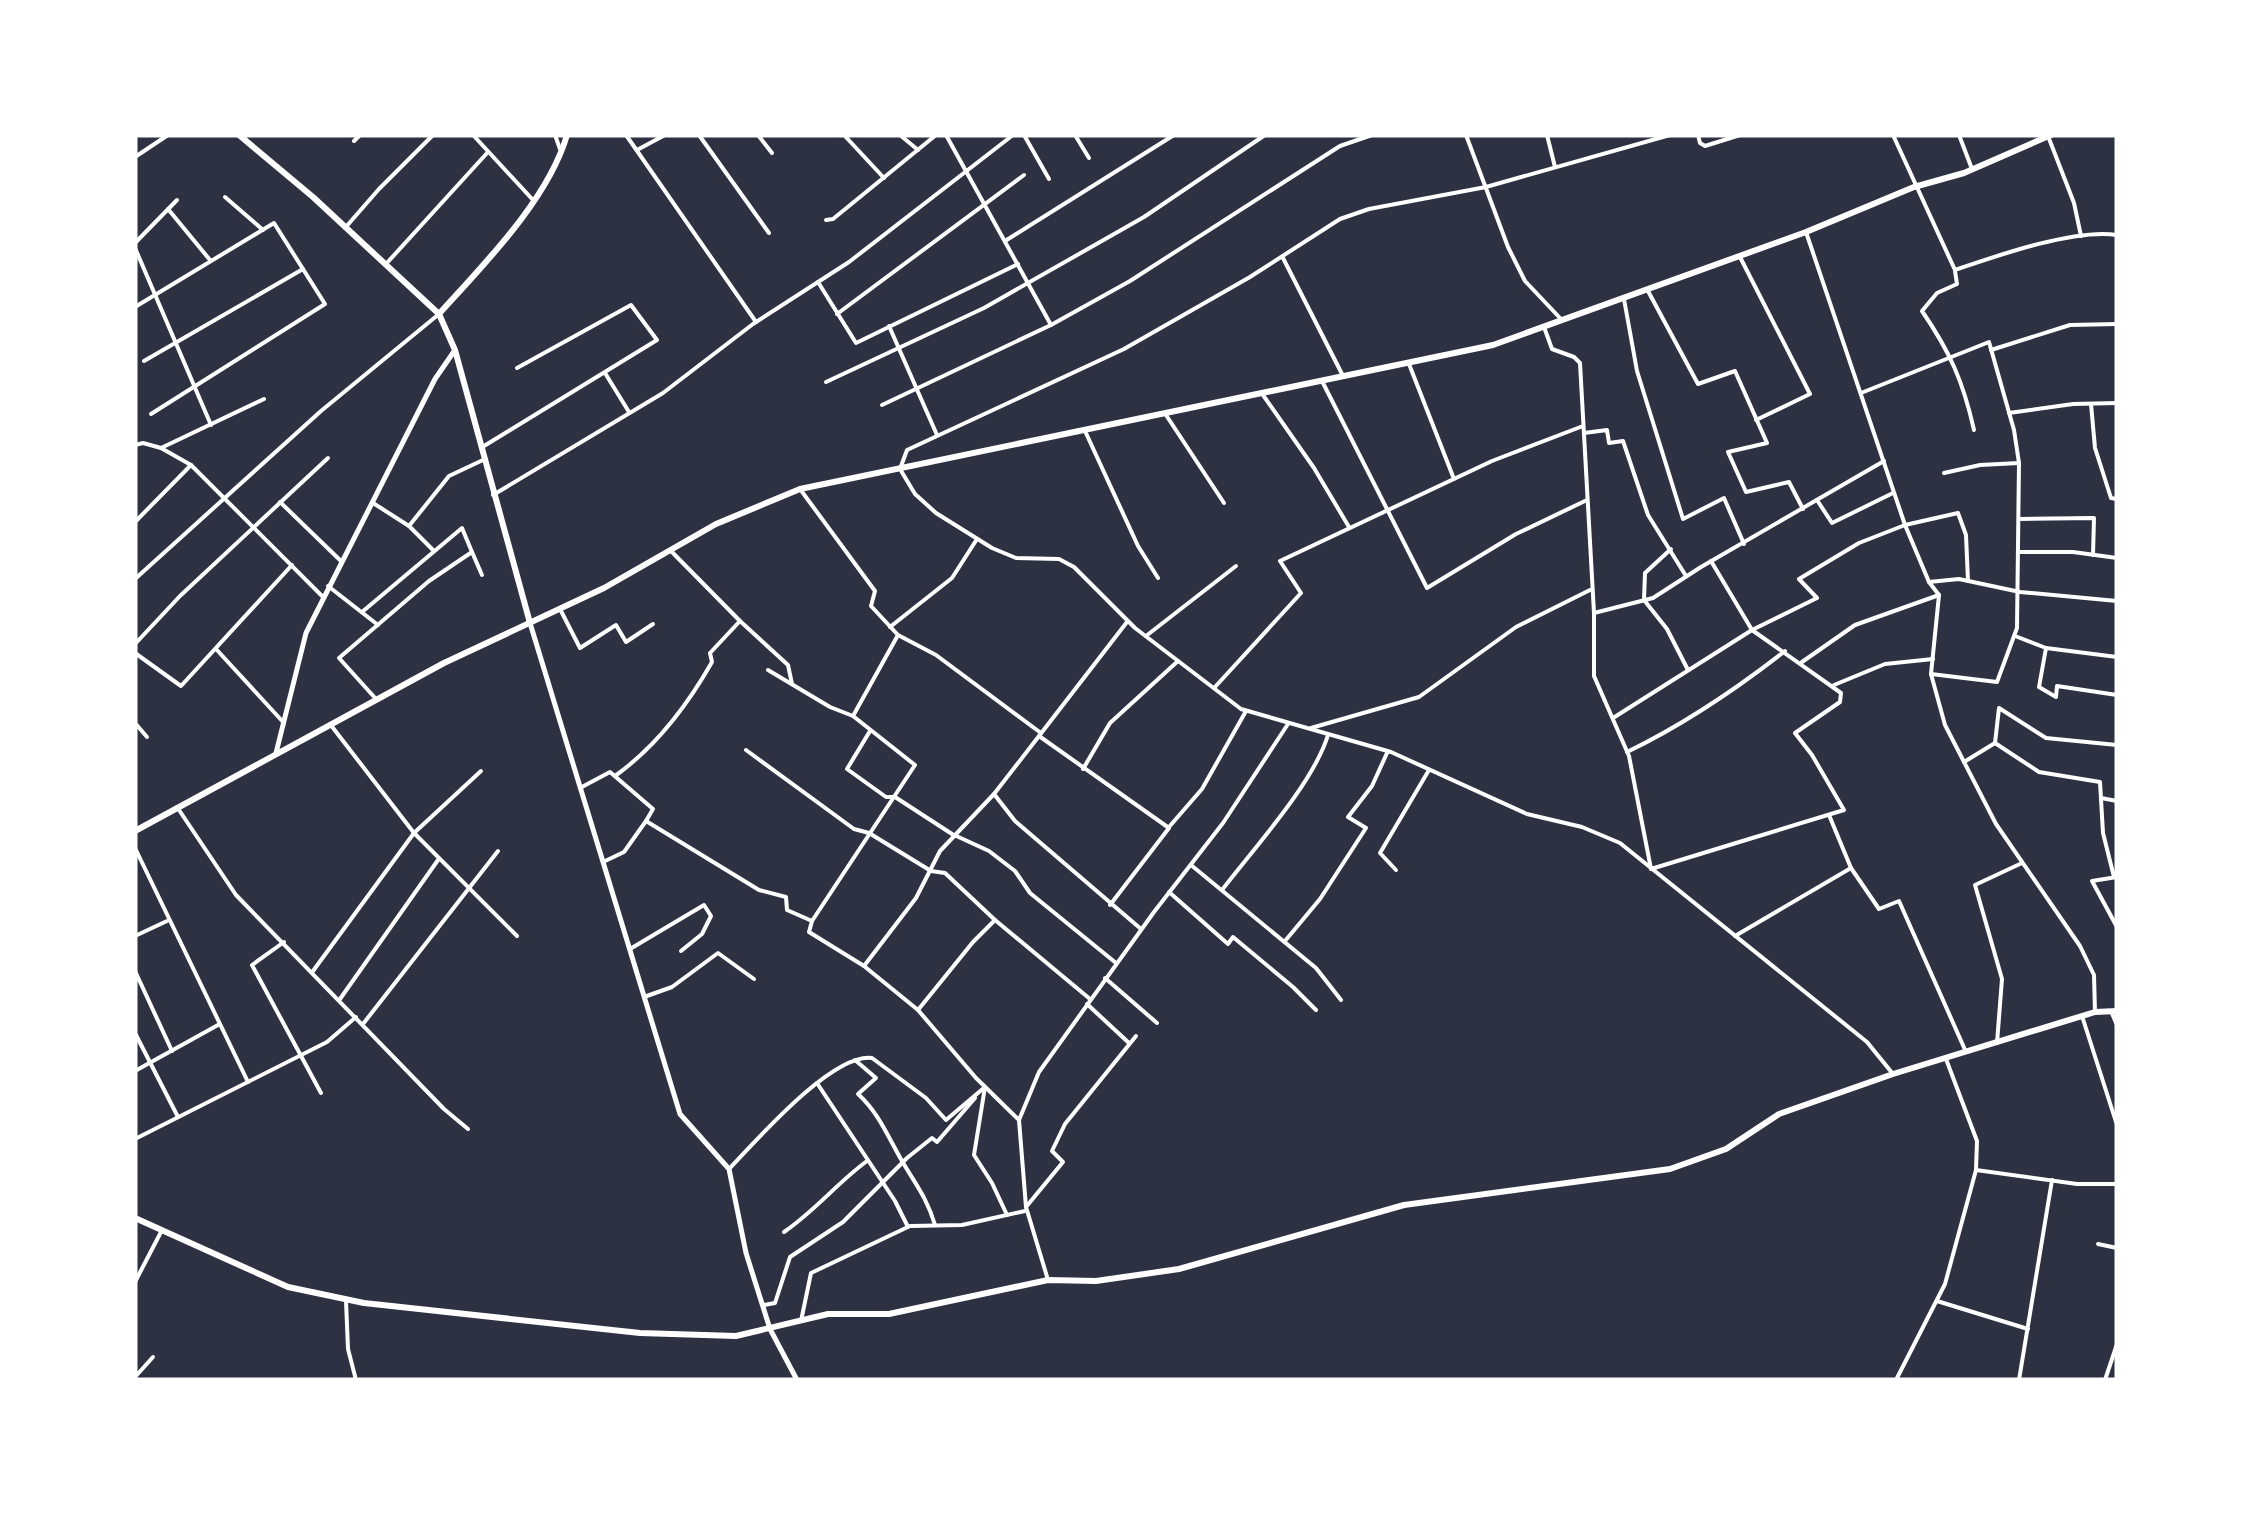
<svg xmlns="http://www.w3.org/2000/svg" width="2252" height="1515" viewBox="0 0 2252 1515" font-family="Quicksand,sans-serif">
	<rect width="100%" height="100%" fill="#2d3142"/>
	<g fill="none" stroke-linecap="round" stroke-linejoin="round">
		<g stroke="#fff" stroke-width="4">
			<polyline points="473,135 533,200"/>
			<polyline points="555,135 560,149"/>
			<polyline points="626,135 756,322"/>
			<polyline points="699,135 769,233"/>
			<polyline points="758,135 772,153"/>
			<polyline points="844,135 884,178"/>
			<polyline points="900,135 918,150"/>
			<polyline points="946,135 1051,325"/>
			<polyline points="1024,135 1049,179"/>
			<polyline points="1075,135 1089,158"/>
			<polyline points="1466,135 1508,247 1525,281 1560,318"/>
			<polyline points="1547,135 1555,167"/>
			<polyline points="1670,135 1486,187 1369,209 1340,219 1250,277 1124,349 907,450 900,469 915,494 936,513 992,548 1016,558 1059,559 1074,567 1135,628 1241,709 1391,752 1527,814 1582,827 1620,843 1867,1042 1893,1074"/>
			<polyline points="1698,135 1700,143 1705,146 1740,135"/>
			<path d="M1893,135L1955,270C1996,256 2076,228 2117,235"/>
			<polyline points="1959,135 1972,169"/>
			<polyline points="2048,136 2074,203 2081,236"/>
			<polyline points="354,141 360,135"/>
			<polyline points="637,150 665,135"/>
			<polyline points="135,157 168,135"/>
			<polyline points="225,197 263,230"/>
			<polyline points="168,209 210,260"/>
			<polyline points="826,220 833,219 936,135"/>
			<polyline points="345,228 379,189 433,135"/>
			<polyline points="1807,235 1905,525 1929,582 1939,595 1931,674 1945,725 1996,824 2080,946 2094,975 2095,1012"/>
			<polyline points="1005,241 1174,135"/>
			<polyline points="135,243 177,200"/>
			<polyline points="135,248 211,425"/>
			<polyline points="1740,257 1810,394 1756,420"/>
			<polyline points="1283,258 1342,374"/>
			<polyline points="386,264 488,152"/>
			<path d="M1955,271L1957,284L1937,293L1922,311C1950,352 1963,381 1974,430"/>
			<polyline points="818,282 856,343 1018,264"/>
			<polyline points="1648,291 1698,384 1735,371 1767,443 1728,452 1746,492 1789,482 1803,509"/>
			<polyline points="1624,299 1637,371 1683,519 1724,498 1744,544"/>
			<polyline points="135,307 274,223 325,304 151,414"/>
			<polyline points="837,314 1024,175"/>
			<polyline points="889,326 937,435"/>
			<path d="M1544,327L1552,349L1574,357L1580,363L1594,613V676L1629,756L1651,869C1715,849 1780,830 1844,810L1812,755L1795,733L1840,702L1841,693L1752,630L1711,561"/>
			<polyline points="1991,350 2070,325 2117,324"/>
			<polyline points="144,361 303,269"/>
			<polyline points="1409,364 1454,479"/>
			<polyline points="605,373 629,412"/>
			<polyline points="826,382 984,308 1144,217 1265,135"/>
			<polyline points="1323,383 1427,588 1516,534 1587,500"/>
			<polyline points="1861,393 1989,342 2014,430 2019,463 2017,628 1997,682 1931,674"/>
			<polyline points="1263,395 1314,468 1349,527"/>
			<polyline points="2091,404 2095,448 2111,498 2117,499"/>
			<polyline points="882,405 1051,325 1130,281 1340,146 1372,135"/>
			<polyline points="2009,413 2073,404 2117,403"/>
			<polyline points="1166,415 1224,503"/>
			<polyline points="1085,431 1138,546 1158,578"/>
			<polyline points="1584,433 1607,430 1609,443 1623,441 1648,515 1686,576"/>
			<polyline points="135,445 143,443 161,448 264,399"/>
			<polyline points="484,446 657,340 631,305 517,368"/>
			<polyline points="161,448 191,465 322,596"/>
			<polyline points="1944,473 1980,465 2019,463"/>
			<polyline points="800,489 875,591 871,606 898,635 936,655 1041,733"/>
			<polyline points="493,495 663,393 753,324 849,262 1013,135"/>
			<polyline points="1817,500 1832,523 1893,493"/>
			<polyline points="280,502 341,561"/>
			<polyline points="373,503 409,526 449,476 483,460"/>
			<polyline points="2019,519 2094,518 2093,555"/>
			<polyline points="135,522 191,465"/>
			<polyline points="409,526 433,550"/>
			<polyline points="1671,549 1645,573 1644,600 1667,629 1688,670"/>
			<polyline points="472,552 482,575"/>
			<polyline points="2019,552 2073,552 2117,558"/>
			<polyline points="135,579 321,411 439,314"/>
			<polyline points="1929,582 1959,579 2020,592 2117,601"/>
			<polyline points="328,586 378,625"/>
			<polyline points="560,609 580,648 616,625 626,642 653,624"/>
			<polyline points="362,612 462,528 472,552 429,581 339,658 376,699"/>
			<polyline points="1594,613 1653,598 1701,567 1884,461"/>
			<polyline points="740,621 788,665 792,684"/>
			<polyline points="890,627 952,578 977,539"/>
			<polyline points="1146,636 1236,566"/>
			<polyline points="2015,636 2046,648 2117,657"/>
			<polyline points="135,644 180,596 328,458"/>
			<polyline points="2046,648 2039,687 2056,697 2057,686 2117,695"/>
			<polyline points="216,649 284,723"/>
			<polyline points="135,653 181,686 292,565"/>
			<polyline points="1802,662 1855,625 1939,595"/>
			<polyline points="1834,685 1885,664 1933,659"/>
			<polyline points="1215,687 1301,593 1280,561 1492,461 1583,426"/>
			<polyline points="853,716 898,635"/>
			<polyline points="1613,718 1752,630 1817,598 1799,579 1859,543 1905,525 1958,513 1966,535 1968,581"/>
			<polyline points="135,723 147,737"/>
			<polyline points="330,724 414,833 517,936"/>
			<polyline points="1311,728 1419,697 1516,627 1590,590"/>
			<polyline points="870,731 847,769 886,797 895,797 952,834 989,851 1015,871 1030,893 1116,963"/>
			<polyline points="1995,743 2039,772 2100,782 2103,833 2114,877"/>
			<polyline points="746,750 854,829 869,833 931,871 945,873 995,920 1090,999"/>
			<path d="M1627,752C1685,724 1735,690 1785,651"/>
			<polyline points="1964,762 1995,743 1999,708 2046,738 2117,745"/>
			<polyline points="1083,769 1110,723 1178,661"/>
			<path d="M615,776C657,746 687,706 712,662L710,653L740,621L670,550"/>
			<polyline points="580,788 610,772 653,809 646,821"/>
			<polyline points="994,794 1015,821 1141,929"/>
			<polyline points="2101,798 2117,801"/>
			<polyline points="177,807 236,895 444,1109 468,1129"/>
			<polyline points="1829,815 1851,868 1879,909 1899,901 1966,1052"/>
			<polyline points="1169,827 1202,789 1246,711"/>
			<polyline points="135,848 248,1082"/>
			<polyline points="603,862 624,852 646,821 759,890 786,897 787,910 812,921 915,765 853,716 830,707 768,670"/>
			<polyline points="1191,865 1316,968 1341,1000"/>
			<polyline points="1396,870 1380,853 1429,770"/>
			<polyline points="2117,877 2092,881 2117,927"/>
			<path d="M1222,890C1254,848 1313,784 1328,735"/>
			<polyline points="1169,892 1228,944 1233,937 1293,987 1316,1010"/>
			<polyline points="1110,905 1169,828 1039,736 1127,622"/>
			<polyline points="812,921 809,932 864,966 918,1010 976,1078 1019,1120"/>
			<polyline points="135,936 167,921"/>
			<polyline points="1735,936 1851,868"/>
			<polyline points="1285,941 1320,899 1366,828 1348,817 1372,786 1387,753"/>
			<polyline points="284,942 252,965 321,1093"/>
			<polyline points="630,949 704,905 711,916 702,934 681,951"/>
			<polyline points="864,966 916,898 940,851 994,794 1039,736"/>
			<polyline points="135,971 172,1051"/>
			<polyline points="313,971 414,833 481,771"/>
			<polyline points="1105,978 1157,1023"/>
			<polyline points="644,997 672,987 718,953 754,979"/>
			<polyline points="340,999 438,860"/>
			<polyline points="1087,1004 1129,1043"/>
			<polyline points="918,1010 973,942 995,920"/>
			<polyline points="2111,1011 2117,1025"/>
			<polyline points="2082,1016 2117,1125"/>
			<polyline points="363,1024 498,851"/>
			<polyline points="135,1033 178,1117"/>
			<polyline points="1997,1043 2002,979 1975,885 2022,863"/>
			<path d="M855,1060L876,1078L858,1094C879,1113 888,1137 902,1161C916,1185 927,1198 935,1225"/>
			<polyline points="135,1071 218,1025"/>
			<polyline points="817,1083 895,1201 908,1227"/>
			<polyline points="135,1139 327,1042 356,1017"/>
			<path d="M729,1169C756,1141 832,1053 872,1058L926,1098L946,1120L985,1087L974,1155L992,1183L1007,1215"/>
			<polyline points="1976,1170 2077,1184 2117,1184"/>
			<polyline points="1026,1207 1063,1162 1052,1151 1065,1124 1136,1036"/>
			<path d="M784,1232C816,1210 837,1183 867,1161"/>
			<polyline points="2098,1244 2117,1248"/>
			<polyline points="1048,1280 1026,1207 1019,1120 1039,1072 1154,912 1223,823 1288,724"/>
			<polyline points="135,1282 161,1232"/>
			<polyline points="346,1301 348,1349 356,1380"/>
			<polyline points="1937,1301 2028,1329"/>
			<polyline points="764,1305 775,1303 790,1257 843,1222 907,1158 932,1138 937,1142 975,1098"/>
			<polyline points="801,1321 811,1273 910,1226 962,1225 1025,1211"/>
			<polyline points="135,1377 153,1357"/>
			<polyline points="1896,1380 1945,1284 1976,1170 1977,1141 1946,1059"/>
			<polyline points="2019,1380 2052,1180"/>
			<polyline points="2105,1380 2117,1344"/>
		</g>
		<g stroke="#fff" stroke-width="5">
			<polyline points="530,623 680,1114 729,1169 746,1253 770,1329 797,1380"/>
			<polyline points="276,753 306,633 435,379 455,350"/>
		</g>
		<g stroke="#fff" stroke-width="6">
			<polyline points="239,135 313,197 439,314 455,350 530,623"/>
			<path d="M439,314C484,264 548,200 567,135"/>
			<polyline points="135,1218 288,1287 364,1303 640,1333 736,1336 828,1314 889,1314 1048,1280 1096,1281 1179,1269 1404,1205 1670,1169 1726,1149 1779,1114 1893,1074 2095,1012 2117,1011"/>
		</g>
		<polyline stroke="#fff" stroke-width="6" points="135,831 444,663 604,588 716,524 800,489 1493,345 1806,232 1914,187 1964,173 2051,135"/>
	</g>
	<rect width="2252" height="1515" fill="none" stroke="#ffffff" stroke-width="275"/>
</svg>
